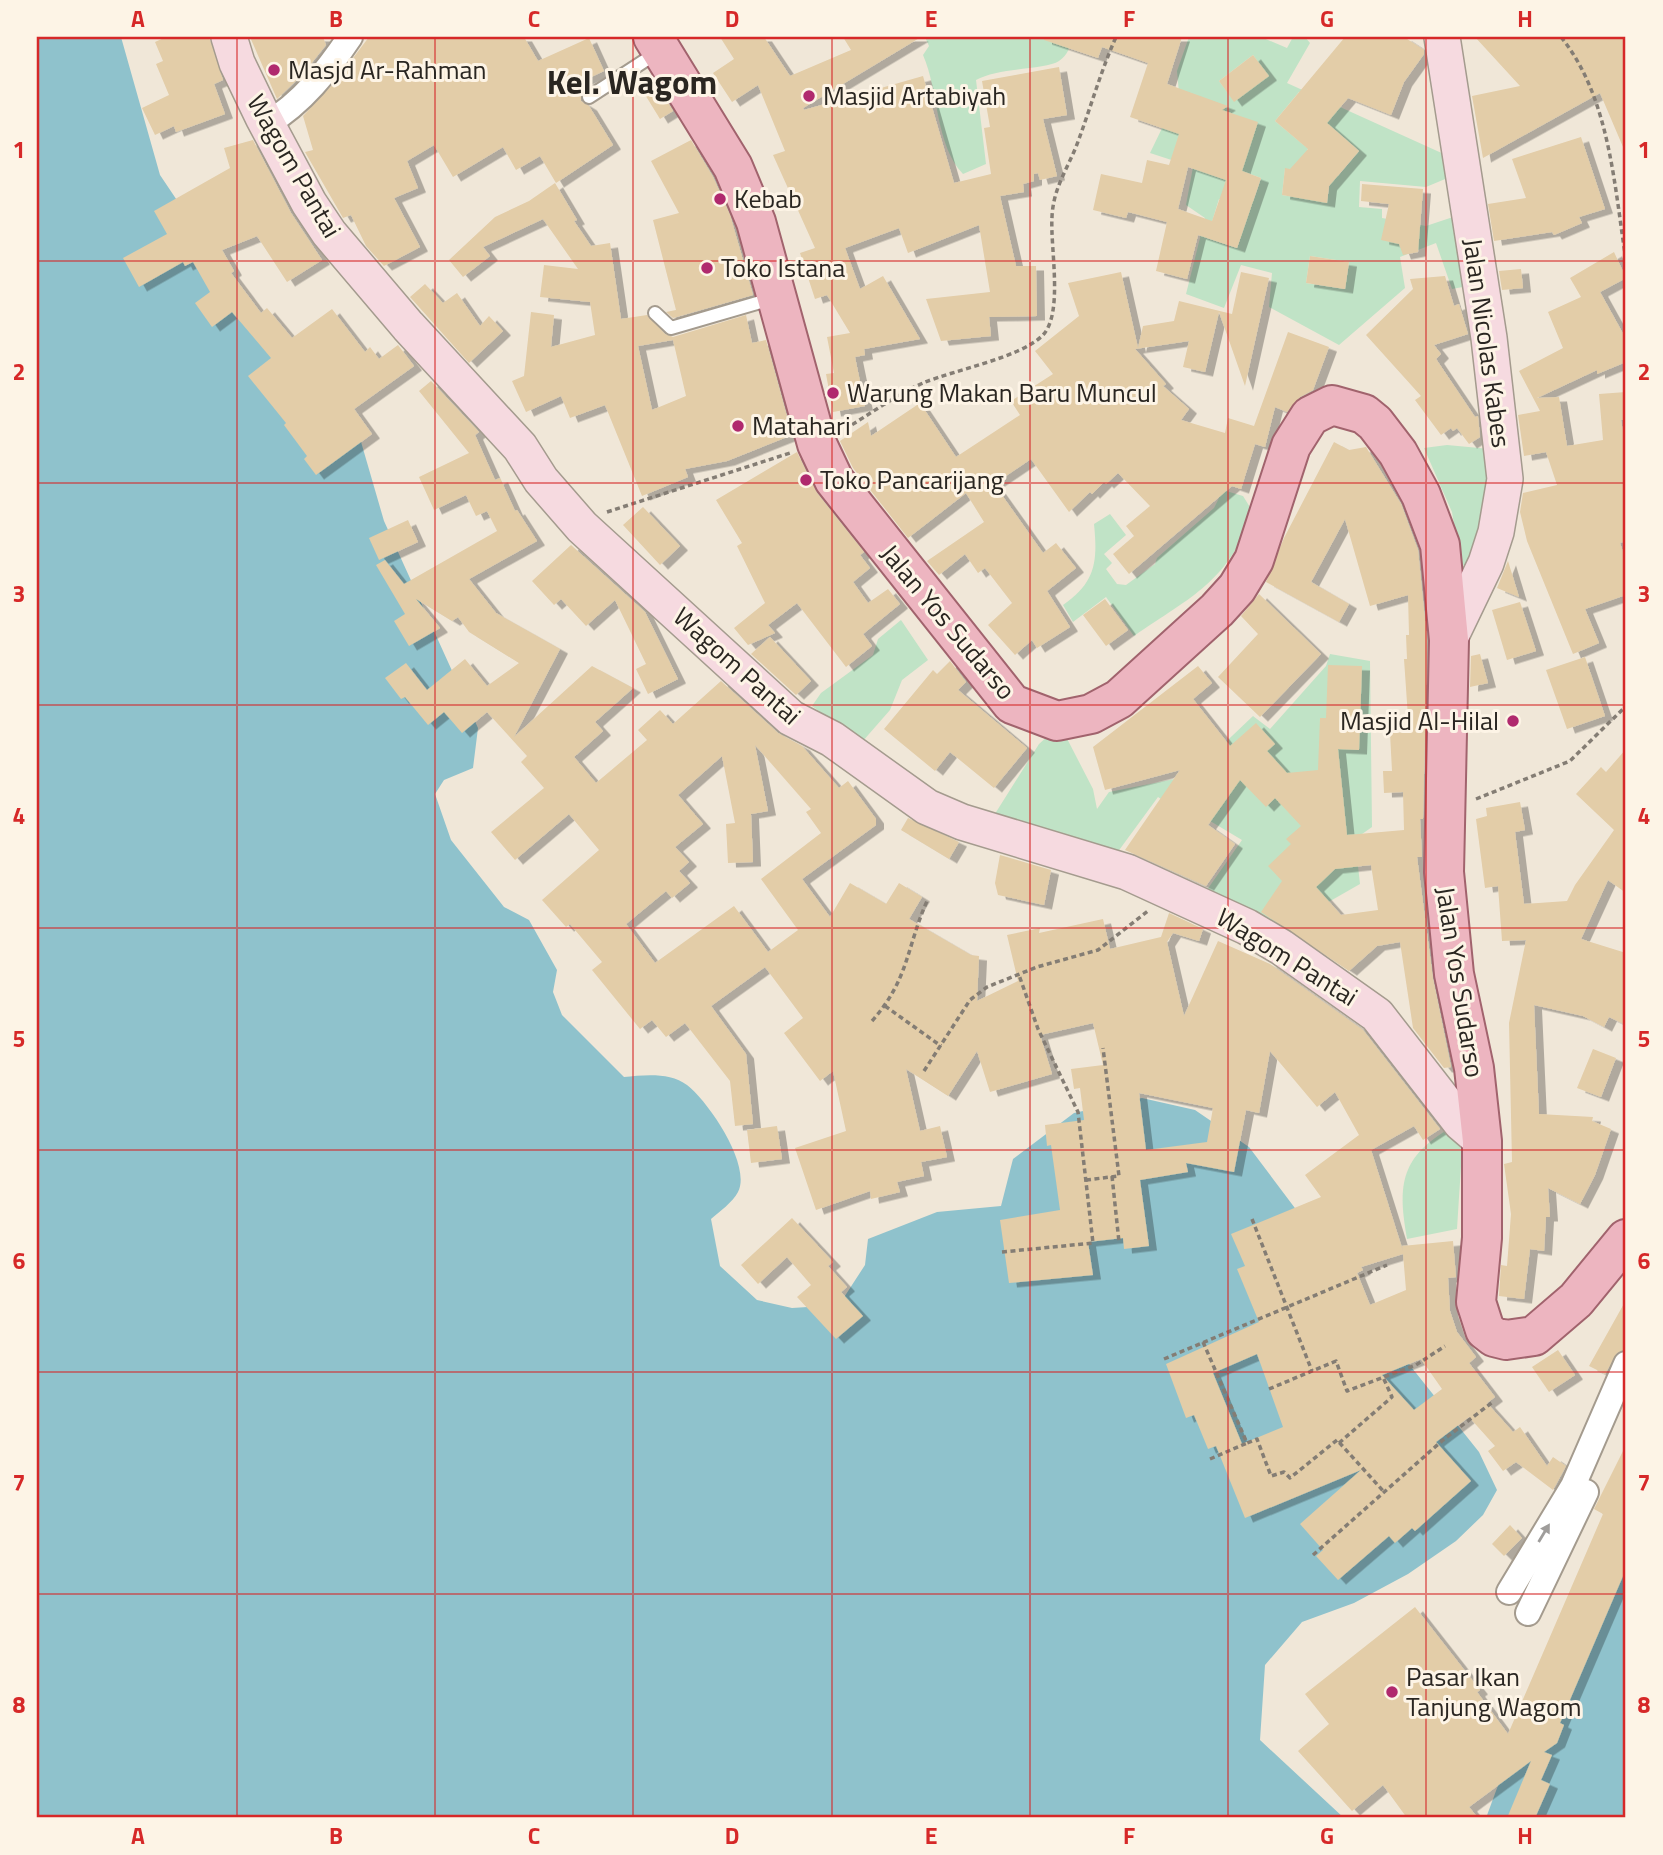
<svg xmlns="http://www.w3.org/2000/svg" width="1663" height="1855" viewBox="0 0 1663 1855" font-family="'Titillium Web',sans-serif">
	<defs>
		<filter id="shadow"><feDropShadow dx="8" dy="4.5" stdDeviation="0" flood-color="#0004"/></filter>
	</defs>
	<rect width="100%" height="100%" fill="#f0e7d8"/>
	<g fill="#c0e3c6" fill-rule="evenodd">
		<path d="M925,37H1073C1070,46 1068,55 1059,61C1046,70 999,67 976,80L986,164L963,174C935,145 939,91 923,55L929,46Z"/>
		<path d="M1189,37H1261L1287,48L1293,37H1305L1310,43L1287,83L1446,155L1450,177L1426,187L1360,181L1359,207L1382,209V218L1426,226L1453,217L1468,286L1452,289L1436,243L1400,257L1405,288L1339,345L1269,307L1272,273L1241,265L1224,308L1186,294L1205,218L1186,205L1193,167L1150,153L1179,93L1177,71ZM1253,55L1268,76L1234,101L1219,81ZM1299,92L1330,118L1306,147L1275,121ZM1329,125L1359,151L1338,176L1307,150ZM1214,158L1230,181L1209,174ZM1236,169L1261,178L1253,202L1228,194ZM1285,169L1331,175L1327,202L1282,195ZM1219,199L1250,209L1237,248L1207,238ZM1310,256L1349,262L1345,289L1306,283Z"/>
		<path d="M1447,445L1490,449C1491,487 1492,540 1466,568L1460,561L1452,512L1424,448Z"/>
		<path d="M1223,490L1243,496L1253,512C1228,582 1192,596 1134,636L1106,597L1073,622L1063,605C1095,583 1098,563 1094,524L1110,514L1126,535L1104,554L1112,563L1106,569L1117,584L1126,585L1155,564L1157,558L1214,508Z"/>
		<polygon points="901,620 928,660 902,680 890,710 862,742 812,706 821,693 873,655 878,639"/>
		<polygon points="1330,654 1370,661 1372,827 1355,839 1360,884 1318,908 1295,950 1202,897 1242,840 1195,812 1184,815 1158,797 1117,853 993,817 1039,744 1060,725 1093,789 1097,809 1109,792 1190,776 1253,716 1270,729 1326,666"/>
		<path d="M1447,1130L1462,1150L1457,1229L1407,1239C1398,1188 1399,1159 1447,1130Z"/>
	</g>
	<g fill="#8fc2cc">
		<path d="M37,37H121L160,175L240,294L357,428L384,521L478,728L473,768L444,780L435,794L451,840L504,907L529,920L557,970L553,992L562,1015L624,1077C644,1075 670,1072 687,1085C708,1101 752,1165 738,1192C733,1202 719,1212 711,1219L720,1266L757,1300L792,1308L839,1305L865,1265L868,1239L937,1212L1001,1206L1013,1159L1074,1113L1142,1098L1195,1110L1249,1147L1325,1248L1365,1309L1479,1452L1497,1490L1483,1515L1456,1541L1408,1574L1354,1603L1302,1622L1265,1665L1260,1740L1344,1818H37Z"/>
		<polygon points="1626,1476 1626,1818 1486,1818 1507,1761"/>
	</g>
	<g fill="#e3cda8" fill-rule="evenodd" filter="url(#shadow)">
		<polygon points="166,37 209,37 223,80 214,84 225,114 176,132 174,126 155,135 142,108 169,95 156,64 163,61 155,42"/>
		<polygon points="250,37 323,37 326,45 302,75 277,99"/>
		<polygon points="369,37 524,37 538,61 589,38 604,71 576,84 581,93 581,101 589,106 613,145 556,183 540,156 516,170 503,147 453,177 434,145 407,161 418,188 394,198 420,247 384,266 366,246 351,215 343,218 305,152 313,150 303,116 334,83"/>
		<polygon points="720,37 764,37 790,76 851,50 843,37 921,37 803,108 804,110 923,76 954,183 991,174 984,128 990,127 982,81 1059,67 1067,115 1043,119 1057,176 1040,180 1038,173 1034,174 1034,181 1023,184 1024,192 1000,196 1016,266 1036,266 1037,316 989,317 991,336 941,341 926,299 990,292 979,225 908,253 899,228 845,248 860,289 883,276 920,339 864,349 865,355 855,357 865,406 833,412 826,374 834,373 827,337 850,333 827,295 815,299 800,253 815,248 773,155 785,151 758,85 732,102 713,73 734,59"/>
		<path d="M1044,37H1182L1167,84L1228,106L1222,110L1258,122L1242,171L1261,178L1237,248L1198,235L1187,279L1156,271L1167,222L1128,212L1126,218L1093,210L1101,174L1142,183L1147,160L1169,165L1179,134L1130,117L1148,63L1102,47L1098,58L1044,40ZM1188,167L1226,180L1212,221L1178,209Z"/>
		<polygon points="1345,37 1404,37 1424,50 1424,54 1404,82 1391,115 1348,98 1327,123 1359,151 1329,186 1327,203 1282,195 1285,168 1290,169 1308,149 1275,121"/>
		<polygon points="1475,37 1626,37 1626,154 1600,93 1483,158 1472,96 1520,86"/>
		<polygon points="1253,55 1269,76 1234,102 1219,81"/>
		<polygon points="657,85 673,111 660,119 644,93"/>
		<polygon points="1581,137 1605,209 1579,217 1582,223 1554,235 1552,232 1494,241 1488,204 1526,198 1512,159"/>
		<polygon points="253,140 291,213 322,260 287,282 257,236 222,250 234,271 231,273 261,313 267,308 292,338 332,309 365,352 370,347 379,359 398,345 414,366 354,409 372,434 316,475 304,459 307,456 284,425 286,423 248,376 271,358 232,312 212,327 195,303 210,292 193,262 185,266 183,262 139,287 123,258 167,234 154,211 230,168 224,148"/>
		<polygon points="691,140 713,177 730,215 753,295 673,318 666,312 676,310 653,220 679,213 651,161"/>
		<path d="M555,183L577,220L574,221L591,246L610,243L621,319L647,315L665,334L673,337L746,315L752,343L766,340L792,435L727,461L685,469L688,477L642,496L605,405L570,418L561,396L526,412L512,381L524,376L531,312L554,315L551,347L595,335L590,302L540,297L544,265L578,269L543,219L483,247L490,256L463,277L449,260L495,217L529,201ZM673,340L686,396L652,410L638,346Z"/>
		<polygon points="1362,184 1423,189 1418,252 1403,255 1399,244 1381,240 1389,204 1361,201"/>
		<polygon points="1614,252 1626,278 1600,292 1626,339 1626,362 1597,374 1597,370 1537,398 1559,397 1567,446 1603,440 1599,394 1626,392 1626,420 1621,420 1626,450 1626,541 1620,543 1626,561 1626,595 1585,609 1599,643 1573,654 1527,541 1520,512 1523,493 1557,485 1546,452 1524,456 1518,415 1540,411 1519,371 1563,348 1548,312 1581,297 1570,278"/>
		<polygon points="1310,256 1349,262 1345,289 1306,283"/>
		<polygon points="1521,269 1523,288 1502,290 1499,271"/>
		<polygon points="1121,272 1138,348 1143,326 1174,321 1179,301 1232,314 1241,272 1269,278 1245,386 1219,312 1205,372 1183,367 1189,341 1135,349 1166,384 1163,386 1189,409 1181,420 1225,433 1228,418 1254,426 1288,332 1329,347 1313,390 1300,397 1287,412 1275,407 1265,447 1255,444 1241,489 1232,486 1129,574 1113,554 1134,536 1126,526 1150,506 1118,473 1106,484 1104,482 1092,494 1090,492 1069,512 1031,459 994,484 1043,553 1056,543 1076,568 1047,591 1070,627 1037,648 1032,640 1015,655 988,625 1012,603 985,568 978,573 965,554 939,575 927,561 984,522 966,493 908,538 853,468 840,441 868,422 871,436 920,403 956,457 1020,415 1011,401 1053,374 1035,351 1079,316 1068,283"/>
		<polygon points="1445,276 1454,306 1459,304 1468,334 1434,345 1441,354 1436,359 1475,417 1478,416 1480,437 1469,444 1457,428 1453,431 1451,428 1441,435 1415,400 1421,396 1366,335 1413,289 1410,279"/>
		<polygon points="425,284 443,303 457,293 480,326 489,316 503,331 469,363 410,297"/>
		<path d="M431,381L479,432L475,435L495,480L500,478L515,511L517,510L537,541L469,579L496,613L560,649L514,737L592,666L633,688L595,722L603,731L574,757L596,783L647,740L638,730L660,710L673,724L721,681L778,733L802,746L839,788L848,781L876,819V825L802,879L830,917L850,883L886,904L899,883L922,897L909,919L971,955L979,956L977,1001L1018,981L1007,935L1040,928L1039,933L1103,919L1110,949L1161,937L1169,913L1203,929L1199,941L1173,933L1167,942L1184,1016L1218,941L1270,964L1363,1030L1440,1129L1423,1140L1414,1126L1371,1150L1403,1251L1402,1246L1453,1241L1456,1277L1448,1278L1450,1311L1457,1332L1476,1357L1469,1363L1495,1397L1487,1403L1513,1432L1520,1427L1547,1466L1553,1457L1566,1466L1553,1490L1516,1462L1503,1471L1488,1451L1495,1446L1469,1417L1436,1442L1471,1481L1415,1531L1412,1528L1395,1543L1389,1536L1338,1580L1316,1556L1323,1550L1300,1524L1361,1470L1245,1518L1216,1446L1208,1449L1194,1415L1186,1418L1166,1364L1259,1322L1237,1269L1245,1266L1231,1234L1321,1197L1305,1175L1359,1135L1335,1092L1317,1107L1270,1051L1259,1113L1246,1110L1234,1172L1186,1163L1188,1172L1140,1180L1149,1246L1124,1249L1123,1238L1088,1242L1093,1275L1009,1283L1000,1220L1060,1210L1051,1145L1047,1146L1045,1125L1084,1120L1080,1088L1074,1089L1071,1069L1103,1065L1093,1023L1040,1035L1052,1074L990,1092L977,1051L948,1096L906,1069L920,1131L940,1126L947,1157L921,1162L924,1176L897,1182L900,1192L871,1199L870,1191L816,1210L795,1148L846,1131L833,1071L820,1081L784,1033L803,1018L765,967L711,1006L746,1054L753,1124L735,1126L730,1081L685,1023L666,1037L652,1020L640,1029L592,970L602,962L570,924L566,927L542,900L599,850L569,814L515,860L491,832L544,788L521,762L527,756L487,712L462,733L444,712L428,725L405,697L401,699L385,678L406,663L427,690L465,659L487,686L519,663L469,632L458,617L452,621L416,599L440,628L409,646L394,621L405,614L376,565L385,560L404,584L497,531L487,511L476,516L466,495L434,510L419,477L469,453L419,391ZM755,745L811,809L806,812L821,833L761,879L798,930L768,952L734,906L655,963L626,924L666,891L672,898L690,883L679,871L689,862L675,847L703,824L678,795L722,756L735,823L726,824L728,863L753,862L751,814L768,811ZM1139,1093L1213,1108L1207,1142L1146,1150ZM1403,1254L1406,1290L1370,1305L1357,1273L1363,1270L1361,1267ZM1257,1354L1283,1427L1242,1444L1213,1373ZM1421,1359L1442,1389L1414,1410L1382,1375Z"/>
		<path d="M1334,442L1349,450L1366,447L1401,504L1418,550L1427,641L1423,819H1420L1422,857H1417L1433,979L1451,1067L1444,1068L1413,1028L1400,942L1377,946L1349,971L1261,912L1282,881L1268,866L1291,844L1286,839L1301,826L1275,798L1266,807L1240,780L1208,825L1235,844L1206,886L1125,850L1180,770L1105,790L1093,747L1198,666L1212,683L1193,699L1230,746L1256,723L1275,744L1267,751L1287,773L1318,770L1320,718H1326L1328,665L1362,666L1359,750L1338,749L1347,835L1404,830L1403,792L1384,793L1383,771H1392L1390,733L1409,732L1404,659H1407L1406,635H1409L1408,595L1370,606L1345,519L1311,582L1349,604L1339,622L1266,582L1284,538ZM1371,865L1378,910L1341,915L1316,887L1335,869Z"/>
		<polygon points="797,452 817,493 864,552 860,555 870,568 853,582 868,603 888,589 900,604 863,634 872,646 846,667 797,603 768,625 775,633 748,645 734,628 765,603 737,546 742,543 716,500"/>
		<polygon points="643,507 680,546 660,565 623,525"/>
		<polygon points="408,520 418,542 379,560 369,538"/>
		<polygon points="571,545 645,612 678,679 648,694 636,669 646,664 615,600 586,626 561,599 554,605 532,581"/>
		<polygon points="1508,561 1519,597 1497,588"/>
		<polygon points="1259,594 1321,654 1260,717 1218,677 1258,634 1241,616"/>
		<polygon points="1105,599 1128,630 1106,646 1083,615"/>
		<polygon points="1520,602 1536,651 1507,660 1492,610"/>
		<polygon points="770,637 811,681 796,695 751,654"/>
		<polygon points="1480,654 1488,683 1470,687 1471,656"/>
		<polygon points="1585,657 1605,716 1567,729 1546,670"/>
		<polygon points="950,661 966,682 958,690 1027,748 994,788 950,752 935,771 884,729 933,670 937,674"/>
		<polygon points="1626,749 1626,893 1608,880 1581,939 1626,953 1626,1025 1609,1017 1604,1027 1583,1016 1534,1005 1539,1114 1593,1117 1592,1121 1611,1129 1595,1175 1580,1204 1548,1188 1550,1217 1546,1217 1544,1251 1530,1249 1524,1299 1499,1296 1501,1265 1507,1266 1511,1214 1504,1164 1512,1162 1509,1023 1526,940 1502,941 1498,886 1485,888 1476,819 1487,816 1486,808 1520,802 1525,830 1515,832 1524,904 1567,901 1575,885 1614,830 1576,794 1601,767 1606,772"/>
		<polygon points="908,818 959,842 949,859 901,830"/>
		<polygon points="1000,855 1051,870 1044,905 998,895 995,883"/>
		<polygon points="1593,1049 1616,1058 1601,1097 1577,1088"/>
		<polygon points="777,1126 782,1159 751,1163 747,1130"/>
		<polygon points="792,1218 833,1262 828,1266 847,1287 841,1292 863,1316 836,1339 797,1297 811,1285 787,1257 758,1284 741,1265"/>
		<polygon points="1626,1300 1626,1349 1617,1353 1605,1374 1589,1366"/>
		<polygon points="1558,1350 1575,1375 1549,1392 1532,1367"/>
		<polygon points="1626,1445 1626,1569 1560,1723 1564,1725 1557,1743 1544,1752 1552,1755 1541,1780 1550,1784 1535,1818 1507,1818 1531,1761 1469,1807 1478,1818 1407,1818 1383,1785 1352,1811 1298,1751 1329,1724 1305,1694 1415,1607 1480,1690 1477,1692 1508,1734 1603,1514 1594,1509"/>
		<polygon points="1510,1525 1522,1538 1504,1556 1492,1544"/>
	</g>
	<g fill="none" stroke-linecap="round" stroke-linejoin="round">
		<defs>
			<g id="lane">
				<polyline points="589,97 658,52"/>
				<polyline points="655,313 671,328 774,298"/>
			</g>
			<g id="street">
				<path d="M267,124C303,102 327,71 350,37"/>
				<polyline points="1509,1592 1573,1486 1626,1364"/>
				<polyline points="1528,1613 1586,1492"/>
			</g>
			<g id="secondary">
				<polyline points="229,37 237,63 263,117 309,203 329,233 408,326 520,447 541,480 582,527 791,718 832,739 927,807 962,822 1127,872 1247,927 1281,947 1377,1015 1461,1123 1482,1141"/>
				<polyline points="1442,37 1489,338 1505,479 1496,532 1486,563 1449,640"/>
			</g>
			<polyline id="primary" points="653,37 733,167 756,222 817,444 834,480 1012,704 1057,721 1091,714 1119,699 1217,610 1237,588 1254,560 1291,446 1310,416 1332,405 1364,414 1375,423 1398,453 1421,495 1440,545 1449,640 1444,872 1454,974 1474,1068 1482,1141 1482,1238 1476,1302 1485,1330 1494,1337 1506,1340 1534,1336 1576,1300 1626,1239"/>
		</defs>
		<use href="#lane" stroke="#a49b8e" stroke-width="16"/>
		<use href="#street" stroke="#a49b8e" stroke-width="28"/>
		<use href="#secondary" stroke="#a49b8e" stroke-width="38"/>
		<use href="#primary" stroke="#a1636d" stroke-width="42"/>
		<g stroke="#847d74" stroke-width="3.5" stroke-dasharray="5 3.5" stroke-linecap="butt">
			<path d="M1561,37C1610,98 1614,185 1626,260"/>
			<path d="M845,429C870,414 896,395 923,383C954,370 1019,358 1042,336C1064,315 1050,248 1052,217C1053,190 1066,171 1076,147C1090,110 1100,73 1116,37"/>
			<polyline points="607,512 790,453"/>
			<polyline points="1476,799 1570,761 1626,706"/>
			<polyline points="885,1006 941,1046"/>
			<path d="M872,1021C909,979 906,949 927,901"/>
			<polyline points="924,1071 970,1000 987,987 1037,967 1098,950 1148,911"/>
			<polyline points="1112,1176 1119,1242"/>
			<polyline points="1086,1180 1119,1176 1103,1048"/>
			<polyline points="1252,1219 1312,1371"/>
			<polyline points="1002,1252 1093,1243 1078,1112 1038,1029 1019,975"/>
			<polyline points="1203,1342 1247,1443 1257,1439 1271,1476 1284,1472 1290,1478 1337,1440 1385,1493"/>
			<polyline points="1164,1359 1387,1265"/>
			<polyline points="1269,1389 1336,1361 1347,1391 1416,1365 1445,1346"/>
			<polyline points="1339,1443 1392,1397 1383,1377"/>
			<polyline points="1210,1459 1247,1443"/>
			<polyline points="1313,1555 1443,1440 1494,1401"/>
		</g>
		<use href="#lane" stroke="#fff" stroke-width="12"/>
		<use href="#street" stroke="#fff" stroke-width="24"/>
		<use href="#secondary" stroke="#f6dae0" stroke-width="35"/>
		<use href="#primary" stroke="#edb5c0" stroke-width="38"/>
	</g>
	<defs><path id="oneway-solid" d="M-6-.8H1V-3.2L6.5 0L1 3.2V.8H-6Z" transform="scale(1.75)"/></defs>
	<use fill="#9f9d9b" href="#oneway-solid" transform="translate(1544 1533) rotate(-59)"/>
	<path fill="none" stroke="#d62828" stroke-width="2" stroke-opacity="0.55" d="M237,37V1818M435,37V1818M633,37V1818M832,37V1818M1030,37V1818M1228,37V1818M1426,37V1818M37,261H1626M37,483H1626M37,705H1626M37,928H1626M37,1150H1626M37,1372H1626M37,1594H1626"/>
	<g fill="#b0296e" stroke="#fdf4e6" stroke-width="2.5">
		<circle cx="274" cy="70" r="7"/>
		<circle cx="809" cy="96" r="7"/>
		<circle cx="720" cy="199" r="7"/>
		<circle cx="707" cy="268" r="7"/>
		<circle cx="833" cy="393" r="7"/>
		<circle cx="738" cy="426" r="7"/>
		<circle cx="806" cy="480" r="7"/>
		<circle cx="1513" cy="721" r="7"/>
		<circle cx="1392" cy="1692" r="7"/>
	</g>
	<g text-anchor="middle" stroke-width="6" stroke-linejoin="round" paint-order="stroke">
		<g font-size="26" fill="#2a2621" stroke="#fdf4e6" text-anchor="start">
			<text x="288" y="79">Masjd Ar-Rahman</text>
			<text x="823" y="105">Masjid Artabiyah</text>
			<text x="734" y="208">Kebab</text>
			<text x="721" y="277">Toko Istana</text>
			<text x="847" y="402">Warung Makan Baru Muncul</text>
			<text x="752" y="435">Matahari</text>
			<text x="820" y="489">Toko Pancarijang</text>
			<text x="1499" y="730" text-anchor="end">Masjid Al-Hilal</text>
			<text x="1406" y="1686">Pasar Ikan<tspan x="1406" dy="30">Tanjung Wagom</tspan></text>
		</g>
		<g font-size="26" fill="#2a2621" stroke="#fdf4e6">
			<text transform="translate(294 166) rotate(60)" y="9">Wagom Pantai</text>
			<text transform="translate(1487 343) rotate(82)" y="9">Jalan Nicolas Kabes</text>
			<text transform="translate(948 622) rotate(50)" y="9">Jalan Yos Sudarso</text>
			<text transform="translate(737 666) rotate(42)" y="9">Wagom Pantai</text>
			<text transform="translate(1287 957) rotate(32)" y="9">Wagom Pantai</text>
			<text transform="translate(1460 982) rotate(81)" y="9">Jalan Yos Sudarso</text>
		</g>
		<g font-size="33" font-weight="bold" fill="#2a2621" stroke="#fdf4e6">
			<text x="632" y="94">Kel. Wagom</text>
		</g>
	</g>
	<rect width="1663" height="1855" fill="none" stroke="#fdf4e6" stroke-width="77"/>
	<rect x="38" y="38" width="1586" height="1778" fill="none" stroke="#d62828" stroke-width="2.5"/>
	<g font-size="23" text-anchor="middle" font-weight="bold" fill="#d62828">
		<text x="138" y="27">A</text>
		<text x="336" y="27">B</text>
		<text x="534" y="27">C</text>
		<text x="732" y="27">D</text>
		<text x="931" y="27">E</text>
		<text x="1129" y="27">F</text>
		<text x="1327" y="27">G</text>
		<text x="1525" y="27">H</text>
		<text x="19" y="158">1</text>
		<text x="1644" y="158">1</text>
		<text x="19" y="380">2</text>
		<text x="1644" y="380">2</text>
		<text x="19" y="602">3</text>
		<text x="1644" y="602">3</text>
		<text x="19" y="824">4</text>
		<text x="1644" y="824">4</text>
		<text x="19" y="1047">5</text>
		<text x="1644" y="1047">5</text>
		<text x="19" y="1269">6</text>
		<text x="1644" y="1269">6</text>
		<text x="19" y="1491">7</text>
		<text x="1644" y="1491">7</text>
		<text x="19" y="1713">8</text>
		<text x="1644" y="1713">8</text>
		<text x="138" y="1844">A</text>
		<text x="336" y="1844">B</text>
		<text x="534" y="1844">C</text>
		<text x="732" y="1844">D</text>
		<text x="931" y="1844">E</text>
		<text x="1129" y="1844">F</text>
		<text x="1327" y="1844">G</text>
		<text x="1525" y="1844">H</text>
	</g>
</svg>
